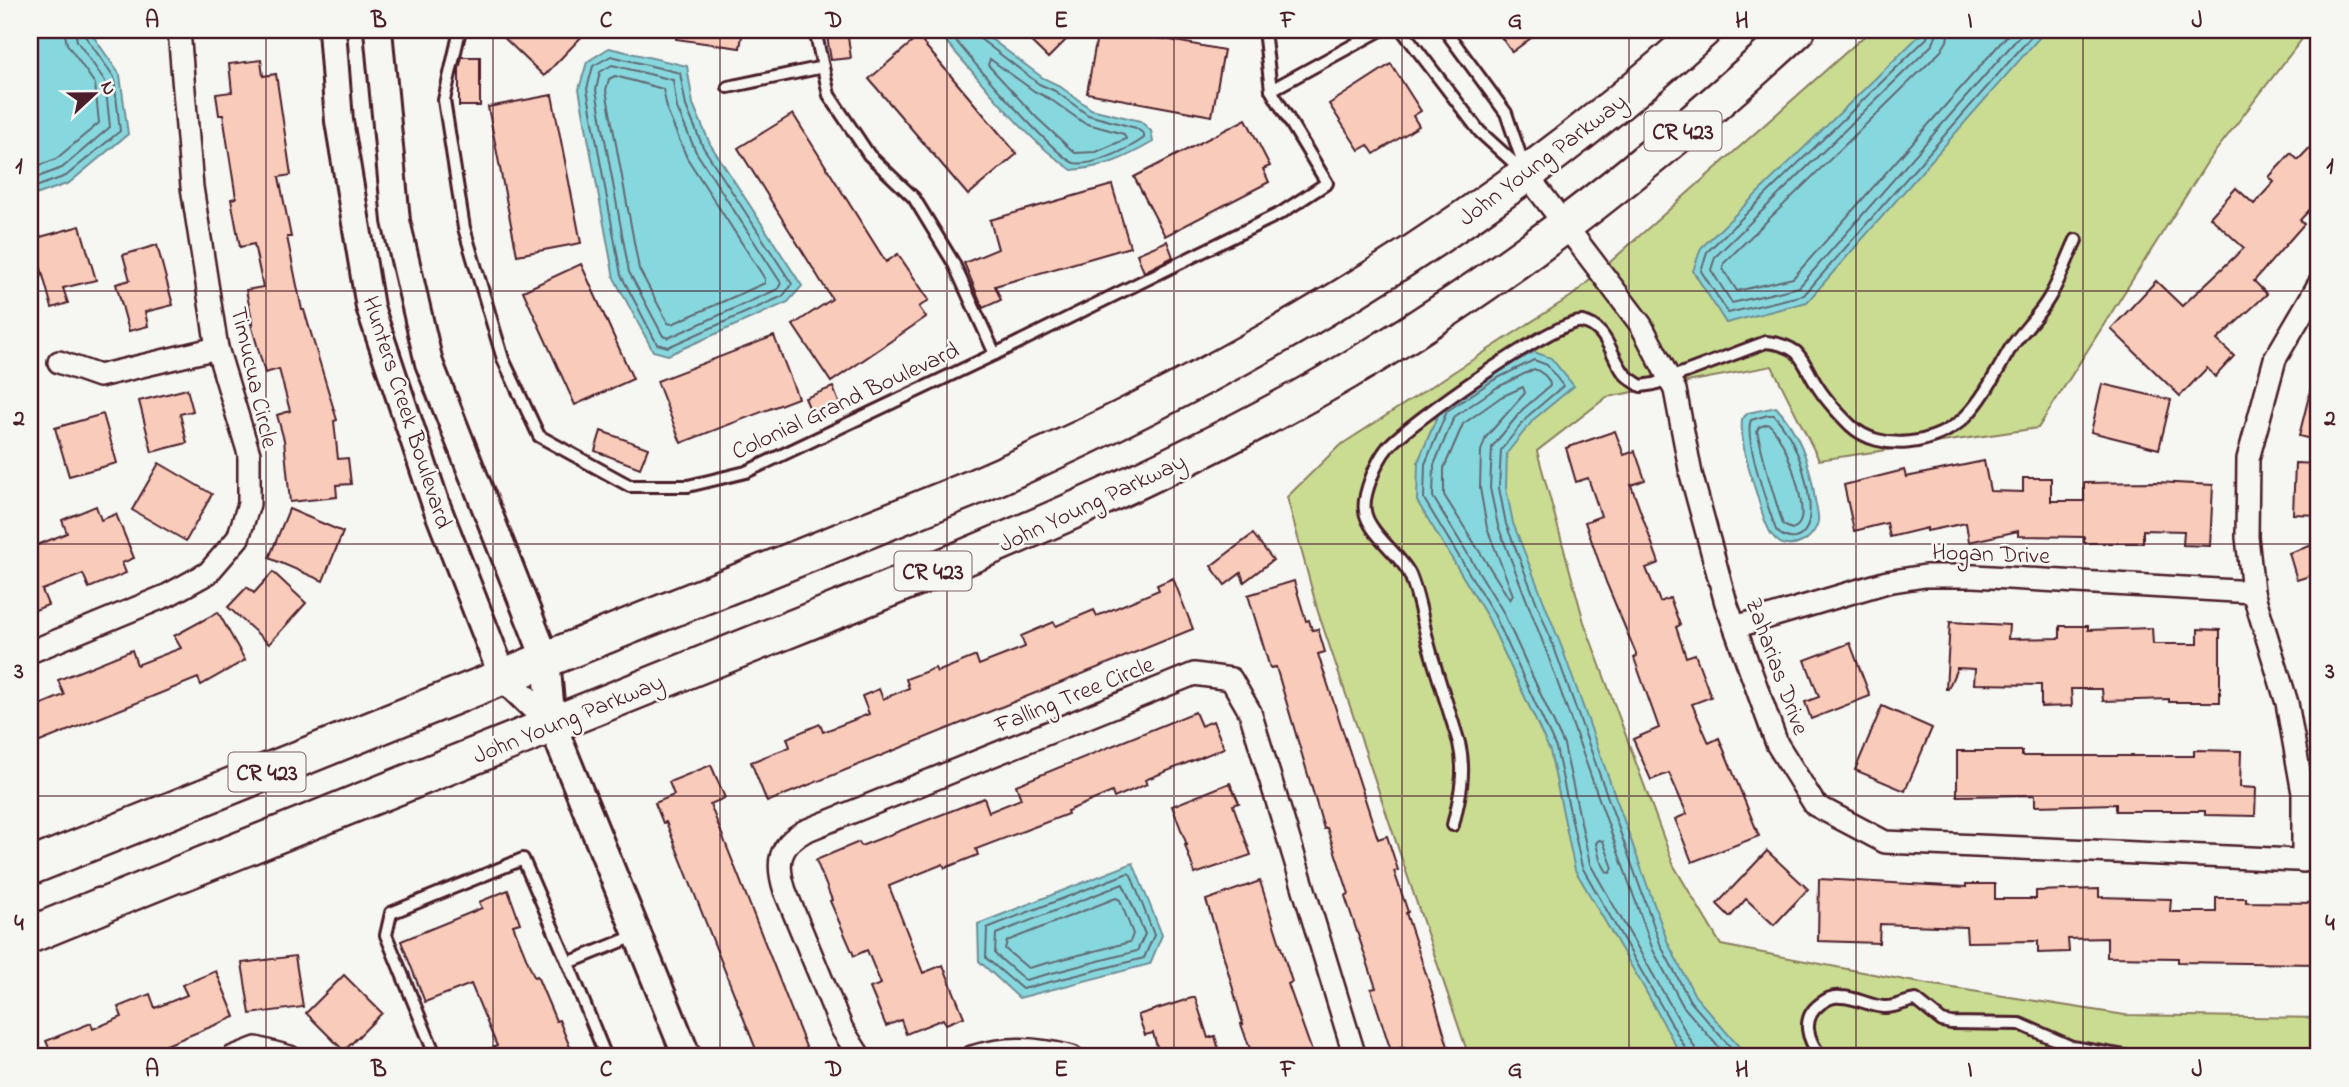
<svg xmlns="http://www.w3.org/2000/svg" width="2349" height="1087" viewBox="0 0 2349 1087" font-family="'Indie Flower',sans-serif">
	<rect width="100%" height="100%" fill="#f6f6f2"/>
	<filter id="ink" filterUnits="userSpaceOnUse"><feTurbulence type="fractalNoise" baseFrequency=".0143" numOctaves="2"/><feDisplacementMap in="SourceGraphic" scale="14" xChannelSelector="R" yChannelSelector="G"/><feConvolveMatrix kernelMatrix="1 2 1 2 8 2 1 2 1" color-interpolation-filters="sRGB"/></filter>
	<g filter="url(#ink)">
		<polygon fill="#c9dc91" stroke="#8a7e5e" stroke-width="2" points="1871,30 2309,30 2208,161 2038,428 1819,460 1772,366 1607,397 1537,451 1584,622 1674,866 1721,945 1915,982 2125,1015 2319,1018 2319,1057 1469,1057 1318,612 1287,497 1339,446 1573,295"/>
		<g fill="#87d8de" stroke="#6f8e96" stroke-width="2">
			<polygon points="30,30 89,30 120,75 128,134 69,183 30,197"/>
			<path d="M939,30H979L1043,78L1058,85L1091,109L1140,121L1151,131L1153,142C1124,159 1105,167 1072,170C1024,138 987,87 948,44Z"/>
			<polygon points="1925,30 2046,30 1807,302 1726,323 1693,271 1701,248"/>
			<polygon points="609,48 687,66 693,104 710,144 802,286 788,302 668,355 653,351 614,278 579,89 587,62"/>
			<polygon points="1534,352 1551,358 1574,386 1534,419 1507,453 1506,488 1513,523 1562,648 1668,943 1695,996 1748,1057 1682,1057 1643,986 1575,870 1550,751 1488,618 1417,501 1418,462 1441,407 1488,375"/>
			<path d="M1776,407C1800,433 1811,466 1815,500C1816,506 1819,515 1818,521C1817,529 1809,539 1802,542C1770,558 1763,514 1756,492C1749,470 1740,442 1742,419L1748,413Z"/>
			<polygon points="1133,863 1162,935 1150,964 1019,998 979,961 978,924"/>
		</g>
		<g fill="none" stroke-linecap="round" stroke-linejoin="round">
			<g stroke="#626973" stroke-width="2">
				<path d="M948,30C960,49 1057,158 1074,163C1092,167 1129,149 1144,138V134L1136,128L1088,115L1055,91L1039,84L979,38L976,30"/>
				<polyline points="1929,30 1927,38 1707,252 1701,271 1728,313 1804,295 2037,30"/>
				<polyline points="1938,30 1933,44 1715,257 1711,270 1732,303 1799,287 2025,30"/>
				<polyline points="1949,30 1947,41 1941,51 1724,263 1723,269 1737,291 1793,278 2012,30"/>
				<polygon points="611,56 680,73 686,106 703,147 792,284 783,296 668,347 657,344 621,275 587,89 593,66"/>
				<polygon points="990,59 1034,91 1050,99 1084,123 1124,134 1126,139 1096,152 1075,153 1037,118 988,65"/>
				<polygon points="612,65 673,80 677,108 696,152 781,283 778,289 668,338 663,336 629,272 596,90 600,72"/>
				<polygon points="615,76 663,89 668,113 687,158 765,279 765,283 672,324 668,323 639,269 606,90 609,79"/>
				<polyline points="30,169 56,159 99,123 95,84 67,44 64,30"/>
				<polyline points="30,180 62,168 110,127 105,81 77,41 75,30"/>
				<polyline points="30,189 66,176 120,131 114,77 85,36 84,30"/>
				<polygon points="1523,387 1525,393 1486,437 1481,451 1480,488 1487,528 1513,595 1510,600 1444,495 1444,468 1463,424 1501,397"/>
				<path d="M1768,415H1774C1784,426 1792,439 1797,453C1805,471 1822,531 1795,538C1787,539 1781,536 1776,530C1769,510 1743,437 1751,420Z"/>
				<path d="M1768,424C1784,433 1808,505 1800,522C1798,527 1796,527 1792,529L1783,525L1769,479L1757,431L1759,427Z"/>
				<polygon points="1599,840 1603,841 1613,868 1610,873 1607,872 1600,860 1596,843"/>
				<polygon points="1128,873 1131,875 1154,935 1144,958 1022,989 986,958 987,928"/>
				<polygon points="1123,884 1145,934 1137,951 1025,980 995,954 996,934"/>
				<polygon points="1116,898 1120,900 1133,934 1130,942 1028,968 1005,949 1007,941"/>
				<polyline points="1688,1057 1687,1051 1582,867 1556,748 1494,614 1424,499 1425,464 1447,411 1492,381 1534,360 1547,365 1563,386 1529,415 1501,450 1499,488 1506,524 1555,650 1661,946 1690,1001 1739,1057"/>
				<path d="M1697,1057L1695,1048L1590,864L1564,745L1502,610L1433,497L1434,465L1454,417L1496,388L1534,369C1541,371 1550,378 1550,386L1523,409L1492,447L1490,488L1498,526L1547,653L1653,950L1683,1006L1727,1057"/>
			</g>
		</g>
		<g fill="#f8cbba" stroke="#4a1f2b" stroke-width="2">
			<polygon points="496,30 588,30 544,76"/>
			<polygon points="677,30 743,30 740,48 676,39"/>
			<polygon points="826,30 847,30 851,58 831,60"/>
			<polygon points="1019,30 1076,30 1048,58"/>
			<polygon points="1098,30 1116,30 1224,50 1212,116 1087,93"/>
			<polygon points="1496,30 1542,30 1512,52"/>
			<polygon points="918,37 1017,154 968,195 869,79"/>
			<polygon points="462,57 480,57 480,106 459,106 459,69"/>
			<polygon points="261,60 263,76 276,74 291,175 279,177 291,237 287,237 302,310 304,310 337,420 334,421 338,459 348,458 351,484 336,485 337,497 290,502 284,440 277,415 290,411 279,369 265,373 251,324 253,324 246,290 263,287 254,244 240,247 231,199 236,198 223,115 219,115 216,94 232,92 229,64"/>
			<polygon points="1391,64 1421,111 1413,116 1419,126 1374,154 1368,145 1359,150 1329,104"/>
			<polygon points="552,95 581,243 517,255 488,107"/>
			<polygon points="793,114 886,262 898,254 929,300 919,307 926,317 831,382 793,325 832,299 738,148"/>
			<polygon points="1246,119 1270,166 1263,169 1269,182 1165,236 1134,177"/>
			<polygon points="2319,138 2319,200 2300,220 2304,224 2254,281 2267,294 2217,340 2234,356 2215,377 2207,368 2180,396 2111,329 2156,281 2182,306 2244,248 2210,217 2236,188 2254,204 2274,182 2269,177 2291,153 2298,160"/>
			<polygon points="1112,185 1130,247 995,286 1001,300 983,308 964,263 998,249 990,220"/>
			<polygon points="80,226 96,280 63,288 68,303 52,308 33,239"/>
			<polygon points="1167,241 1173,257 1144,272 1137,254"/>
			<polygon points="157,245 173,305 145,312 148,326 129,331 116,284 130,280 123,255"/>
			<polygon points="581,264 633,379 575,405 523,291"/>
			<polygon points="774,336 798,398 681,443 657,381"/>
			<polygon points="2314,376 2319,377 2319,441 2299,436"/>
			<polygon points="2102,384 2171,400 2159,449 2091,432"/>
			<polygon points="833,387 841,408 814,419 805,398"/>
			<polygon points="187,389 193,411 180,414 187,443 152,452 139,401"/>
			<polygon points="103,414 117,463 69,476 55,428"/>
			<polygon points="601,431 648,448 640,468 595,451"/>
			<polygon points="1615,431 1624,455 1635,451 1645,480 1631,485 1659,563 1646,568 1660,602 1670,598 1680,625 1676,627 1686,657 1695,654 1711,697 1692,704 1709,743 1719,738 1759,836 1692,862 1675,819 1687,814 1669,773 1651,780 1633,739 1659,728 1634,658 1637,656 1606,582 1585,522 1601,516 1588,478 1576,482 1566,448"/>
			<polygon points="1984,461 1990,491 2023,492 2023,478 2051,478 2051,501 2084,501 2084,483 2156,482 2213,485 2210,546 2183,545 2184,531 2143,530 2143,543 2084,543 2084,537 2018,536 2018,531 1969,542 1966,523 1927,531 1927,528 1890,537 1887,523 1854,531 1844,485 1904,470 1906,477"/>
			<polygon points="159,463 212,494 186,541 132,510"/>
			<polygon points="2295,463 2319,464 2319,515 2293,514"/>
			<polygon points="96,506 101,520 116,514 134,558 122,563 126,573 89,588 83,574 42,590 48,605 30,612 30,548 67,533 62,520"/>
			<polygon points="289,509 343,532 323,581 269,558"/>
			<polygon points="1253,534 1273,560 1244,582 1241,573 1225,585 1211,566"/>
			<polygon points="2319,543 2319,573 2297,580 2289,553"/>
			<polygon points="273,572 306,603 269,644 228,607 247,587 254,593"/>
			<polygon points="1173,578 1193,629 767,802 751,762 790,747 787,738 820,724 823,732 869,714 862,696 879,689 883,699 909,688 906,679 935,668 937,672 976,656 979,665 1025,647 1021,636 1054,622 1056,626 1094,610 1097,616 1159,590 1157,585"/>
			<polygon points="1294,581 1306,621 1309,620 1312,630 1318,629 1325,652 1318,654 1378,839 1387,836 1398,870 1394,871 1408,912 1406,913 1432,992 1451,1057 1407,1057 1404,1047 1391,1051 1371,989 1376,988 1345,896 1349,894 1327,828 1324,829 1276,667 1270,668 1248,595"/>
			<polygon points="218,612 245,660 201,685 198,678 30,746 30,709 64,695 58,680 132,650 137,665 181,648 174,636"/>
			<polygon points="1950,622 2009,625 2008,639 2060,638 2060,626 2088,626 2088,630 2152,628 2153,644 2198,644 2198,629 2220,630 2220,702 2169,702 2169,699 2103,701 2102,689 2071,689 2072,706 2041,707 2041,685 1974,684 1975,669 1957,668 1948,689 1946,689"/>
			<polygon points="1850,643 1870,696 1811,719 1805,702 1819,697 1805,660"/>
			<polygon points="1882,706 1932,728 1905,791 1855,770"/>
			<polygon points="1195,712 1201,726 1213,721 1224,748 1145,780 1147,784 1114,798 1112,792 1067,811 1068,814 976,849 978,855 945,868 943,864 889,886 923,973 943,965 964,1017 946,1024 943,1019 906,1034 901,1020 886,1026 870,988 881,984 867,950 854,956 830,901 832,900 816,860 859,842 861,846 984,798 989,812 1021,799 1016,785"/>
			<polygon points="2194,750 2241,751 2240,787 2256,788 2255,816 2205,815 2205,811 2116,811 2116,804 2035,806 2035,795 1957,796 1957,751 2022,751 2022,756 2194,756"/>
			<polygon points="711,765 725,798 710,804 810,1057 759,1057 666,822 663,823 655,803 674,795 669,782"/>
			<polygon points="1230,783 1239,803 1233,805 1251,855 1195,874 1185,845 1187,845 1172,806"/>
			<polygon points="1767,851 1808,889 1774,925 1746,899 1730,917 1717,904"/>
			<polygon points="1819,879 1966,887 1966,884 1995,884 1995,899 2036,899 2036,891 2099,889 2099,897 2171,899 2170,912 2216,912 2216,898 2246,898 2246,902 2319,903 2319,964 2178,962 2178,958 2107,957 2107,938 2068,939 2069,952 2038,953 2038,941 1967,942 1966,927 1880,924 1879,943 1818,941"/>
			<polygon points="1260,881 1292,982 1288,984 1314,1057 1253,1057 1241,1024 1243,1024 1219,940 1206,900"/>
			<polygon points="508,890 520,923 513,925 534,977 537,976 556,1021 559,1020 574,1057 470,1057 497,1046 471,984 425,1002 401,941 482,908 479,902"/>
			<polygon points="295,956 303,1007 250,1014 242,963"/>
			<polygon points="216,971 235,1017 137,1057 53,1057 46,1041 91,1023 93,1029 122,1017 118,1007 150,994 155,1008 187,995 182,985"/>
			<polygon points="344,975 382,1013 344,1051 306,1013"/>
			<polygon points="1195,997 1208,1038 1215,1036 1221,1057 1160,1057 1153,1033 1145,1035 1138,1015"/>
		</g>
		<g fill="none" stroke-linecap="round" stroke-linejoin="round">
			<defs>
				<g id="service">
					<polyline points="460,30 444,100 464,228 503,359 539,436 630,486 688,486 746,472 995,354 1281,213 1327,183 1271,90 1264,30"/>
					<polyline points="815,30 829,95 869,155 914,198 953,262 995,354"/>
					<polyline points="1402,30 1480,132 1523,171"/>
					<polyline points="1445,30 1506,113 1525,169"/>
					<polyline points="728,87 823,67"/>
					<polyline points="1271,90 1381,30"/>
					<path d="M1453,825C1460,796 1466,772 1459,743C1449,709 1437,676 1428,642C1422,620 1419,596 1410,575C1402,556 1368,533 1365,511C1362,495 1377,460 1388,447C1408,424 1557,318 1582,322C1607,326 1611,357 1624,373C1629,379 1635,382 1641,386L1654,384L1766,342C1777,343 1787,345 1796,352C1805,361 1809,374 1816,384C1825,399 1837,412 1850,425C1880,454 1938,445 1966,416C1984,398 1997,371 2010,349C2022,331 2038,317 2049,298C2060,280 2067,259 2076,240"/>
					<polyline points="568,963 606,1057"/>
					<polyline points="436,1057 386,935 391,913 523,859 568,963 637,935"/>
					<path d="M1821,1057C1808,1040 1800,1019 1820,1004C1827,999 1832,996 1841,997C1856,997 1869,1006 1884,1007C1895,1008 1905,1001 1916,1000L1942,1021L1951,1023L2020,1024L2072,1047L2130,1057"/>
				</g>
				<g id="minor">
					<polyline points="1527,175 1641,325 1675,390 1691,474 1726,603 1777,744 1815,805 1885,842 2319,861"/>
					<polyline points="59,362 99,376 217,348"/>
					<polyline points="1735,627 1887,582 1925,576 1974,576 2253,592"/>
					<polyline points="30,652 168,595 208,573 238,538 249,504 249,454 217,348 192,187 179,30"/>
					<polyline points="2303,861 2303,793 2287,703 2253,592 2247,537 2248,459 2275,359 2319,284"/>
					<polyline points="233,1057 256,1048 290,1057"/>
					<path d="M860,1057L842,1029L785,891C776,863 778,846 805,831L1194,674L1231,679L1250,712L1355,1057"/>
					<path d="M972,1057C1007,1046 1036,1048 1072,1057"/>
				</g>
				<g id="tertiary">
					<polyline points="332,30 339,121 370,307 436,505 503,677 552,724"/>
					<polyline points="378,30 396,221 429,363 546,660 552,724 687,1057"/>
				</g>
				<polyline id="primary" points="101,906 180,874"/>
				<g id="trunk">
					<path d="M30,867L970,489C1236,374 1487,225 1703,30"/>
					<path d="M180,874C374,796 568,717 763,640C971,556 1180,473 1373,356C1526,263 1666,151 1797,30"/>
					<polyline points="30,935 101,906"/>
				</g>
			</defs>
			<use href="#service" stroke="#4a1f2b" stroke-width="16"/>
			<use href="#minor" stroke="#4a1f2b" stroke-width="26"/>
			<use href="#tertiary" stroke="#4a1f2b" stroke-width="32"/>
			<use href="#primary" stroke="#4a1f2b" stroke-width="38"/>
			<use href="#trunk" stroke="#4a1f2b" stroke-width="40"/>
			<use href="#service" stroke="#f6f6f2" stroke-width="10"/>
			<use href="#minor" stroke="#f6f6f2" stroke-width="21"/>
			<use href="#tertiary" stroke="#f6f6f2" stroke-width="26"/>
			<use href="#primary" stroke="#f6f6f2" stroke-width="33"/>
			<use href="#trunk" stroke="#f6f6f2" stroke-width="35"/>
		</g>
	</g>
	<path fill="none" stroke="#4a1f2b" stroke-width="2" stroke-opacity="0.55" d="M266,30V1057M493,30V1057M720,30V1057M947,30V1057M1174,30V1057M1402,30V1057M1629,30V1057M1856,30V1057M2083,30V1057M30,291H2319M30,544H2319M30,796H2319"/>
	<g text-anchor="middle" stroke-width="5" stroke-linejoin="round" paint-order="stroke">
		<g fill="#f6f6f2" stroke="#7e6067" stroke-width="2">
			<rect x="1644.5" y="111.5" width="77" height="39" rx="5"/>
			<rect x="894.5" y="551.5" width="77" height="39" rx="5"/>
			<rect x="228.5" y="752.5" width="77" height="39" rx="5"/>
		</g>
		<g font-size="23" font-weight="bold" fill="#4a1f2b">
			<text x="1683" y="139">CR 423</text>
			<text x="933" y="579">CR 423</text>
			<text x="267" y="780">CR 423</text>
		</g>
		<g font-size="24" fill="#4a1f2b" stroke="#f6f6f2">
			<text transform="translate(1542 159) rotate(-37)" y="8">John Young Parkway</text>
			<text transform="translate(255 377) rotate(77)" y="8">Timucua Circle</text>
			<text transform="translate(845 400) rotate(-25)" y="8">Colonial Grand Boulevard</text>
			<text transform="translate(408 412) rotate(72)" y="8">Hunters Creek Boulevard</text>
			<text transform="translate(1092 502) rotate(-25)" y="8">John Young Parkway</text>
			<text transform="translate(1991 553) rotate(2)" y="8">Hogan Drive</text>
			<text transform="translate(1778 666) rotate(70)" y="8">Zaharias Drive</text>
			<text transform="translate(1074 694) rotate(-22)" y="8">Falling Tree Circle</text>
			<text transform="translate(568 718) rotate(-22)" y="8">John Young Parkway</text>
		</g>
	</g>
	<rect width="2349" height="1087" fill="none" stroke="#f6f6f2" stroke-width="77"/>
	<g transform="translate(94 94) rotate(68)" stroke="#f6f6f2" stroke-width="5" paint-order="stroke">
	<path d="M0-5L12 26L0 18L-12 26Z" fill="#4a1f2b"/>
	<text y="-10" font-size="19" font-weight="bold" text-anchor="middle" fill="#4a1f2b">N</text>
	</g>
	<rect x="38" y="38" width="2272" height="1010" fill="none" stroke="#4a1f2b" stroke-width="2.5"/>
	<g font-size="23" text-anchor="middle" font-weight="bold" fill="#4a1f2b">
		<text x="152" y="27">A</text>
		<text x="379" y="27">B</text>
		<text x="606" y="27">C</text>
		<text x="834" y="27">D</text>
		<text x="1061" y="27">E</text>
		<text x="1288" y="27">F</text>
		<text x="1515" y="27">G</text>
		<text x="1742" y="27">H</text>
		<text x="1970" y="27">I</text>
		<text x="2197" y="27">J</text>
		<text x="19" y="173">1</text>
		<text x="2330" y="173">1</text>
		<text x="19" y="425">2</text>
		<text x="2330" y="425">2</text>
		<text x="19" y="678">3</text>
		<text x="2330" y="678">3</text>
		<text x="19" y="930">4</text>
		<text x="2330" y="930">4</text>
		<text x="152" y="1076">A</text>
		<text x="379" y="1076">B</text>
		<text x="606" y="1076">C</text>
		<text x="834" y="1076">D</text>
		<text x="1061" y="1076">E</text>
		<text x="1288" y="1076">F</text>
		<text x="1515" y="1076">G</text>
		<text x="1742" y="1076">H</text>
		<text x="1970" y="1076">I</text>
		<text x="2197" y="1076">J</text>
	</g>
</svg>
